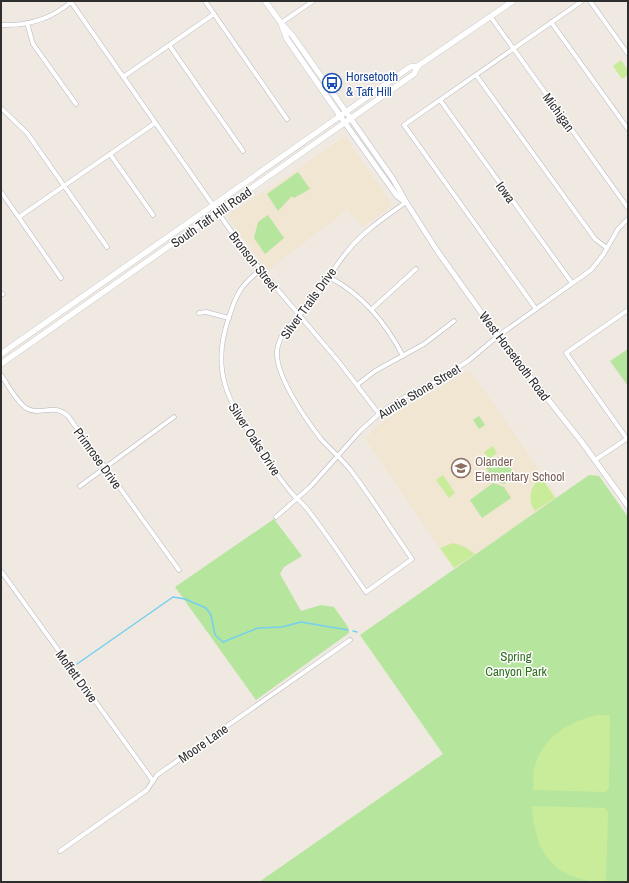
<svg xmlns="http://www.w3.org/2000/svg" width="629" height="883" viewBox="0 0 629 883" font-family="'Archivo Narrow',sans-serif">
	<rect width="100%" height="100%" fill="#efe9e1"/>
	<g fill="#f0e6d1">
		<polygon points="345,136 393,205 363,227 347,210 267,271 227,215 275,185"/>
		<polygon points="470,370 558,497 454,569 365,439 376,427 399,411"/>
	</g>
	<g fill="#b6e59e">
		<polygon points="298,172 310,189 294,198 292,196 278,211 267,194"/>
		<polygon points="268,215 284,238 265,254 254,238 258,222"/>
		<polygon points="628,349 628,386 610,361"/>
		<polygon points="479,416 485,425 479,429 473,420"/>
		<polygon points="503,457 516,476 504,484 494,481 486,468"/>
		<polygon points="589,475 599,476 628,517 628,882 259,882 443,754 360,635"/>
		<polygon points="493,483 504,487 511,498 482,518 470,500"/>
		<polygon points="274,519 302,556 284,567 280,574 301,611 321,605 334,607 348,627 349,633 256,700 175,587"/>
	</g>
	<g fill="#c9ec9a">
		<polygon points="621,60 628,70 628,75 622,79 613,66"/>
		<polygon points="493,446 497,453 489,459 484,452"/>
		<polygon points="443,475 455,493 449,498 436,480"/>
		<path d="M541,477L555,498L535,511C527,500 530,486 541,477Z"/>
		<polygon points="453,543 465,547 475,554 454,568 440,548"/>
		<path d="M599,715H610L609,788L605,792L533,790C534,782 532,772 535,765C544,736 571,720 599,715Z"/>
		<path d="M532,806L605,808L608,812L606,882C556,882 534,854 532,806Z"/>
	</g>
	<g fill="none" stroke-linecap="round" stroke-linejoin="round">
		<g stroke="#75cff0" stroke-width="1.5">
			<polyline points="353,631 357,632"/>
			<polyline points="77,664 173,597 185,599 206,608 211,615 215,635 223,642 258,628 282,627 301,622 348,630"/>
		</g>
		<defs>
			<g id="minor">
				<polyline points="205,1 287,119"/>
				<polyline points="590,1 628,54"/>
				<polyline points="71,2 245,251 339,362 379,414"/>
				<polyline points="490,16 628,208"/>
				<polyline points="551,22 628,129"/>
				<polyline points="27,23 33,44 76,104"/>
				<polyline points="281,23 313,1"/>
				<path d="M1,25C28,26 52,19 72,1"/>
				<polyline points="169,45 243,151"/>
				<polyline points="476,75 595,239 607,248"/>
				<polyline points="123,77 214,14"/>
				<polyline points="440,100 572,283"/>
				<polyline points="1,108 27,133 107,247"/>
				<polyline points="110,154 153,215"/>
				<polyline points="1,192 61,278"/>
				<polyline points="19,217 155,123"/>
				<path d="M260,270C239,287 236,295 228,320C211,371 228,401 256,443C267,459 277,476 290,491C295,498 303,503 308,510C329,537 347,565 366,592L412,559C392,530 373,500 352,472C343,460 331,450 321,439C306,420 275,375 277,351C280,327 302,316 315,298C326,284 334,267 346,253C362,232 384,218 406,202"/>
				<path d="M329,277C363,295 385,322 403,356"/>
				<polyline points="1,294 3,294"/>
				<polyline points="372,309 416,269"/>
				<polyline points="536,309 404,125 582,1"/>
				<polyline points="199,313 206,312 229,318"/>
				<path d="M1,375C8,385 16,401 26,408C41,417 53,402 68,416L179,570"/>
				<polyline points="357,385 375,371 424,344 454,321"/>
				<polyline points="627,439 566,353 628,310"/>
				<polyline points="595,460 628,438"/>
				<polyline points="80,486 174,417"/>
				<polyline points="276,517 310,487 360,431 379,414 403,398 442,378 468,361 498,336 591,270 603,255 618,229 628,219"/>
				<polyline points="1,571 153,781"/>
				<polyline points="60,851 147,790 157,775 350,640"/>
			</g>
			<g id="tertiary">
				<polyline points="351,119 393,179 406,202 438,252 498,336 581,441 628,506"/>
				<polyline points="345,123 397,196 405,202"/>
			</g>
			<g id="secondary">
				<polyline points="265,1 281,23 292,35 351,119"/>
				<polyline points="282,26 287,39 345,123"/>
				<polyline points="1,354 410,67 418,66 513,1"/>
				<polyline points="1,364 414,74 418,66"/>
			</g>
		</defs>
		<use href="#minor" stroke="#b4b7c1" stroke-width="5"/>
		<use href="#tertiary" stroke="#b4b7c1" stroke-width="6"/>
		<use href="#secondary" stroke="#b4b7c1" stroke-width="6"/>
		<use href="#minor" stroke="#fff" stroke-width="4"/>
		<use href="#tertiary" stroke="#fff" stroke-width="5"/>
		<use href="#secondary" stroke="#fff" stroke-width="5.5"/>
	</g>
	<defs>
		<symbol id="bus-ring" viewBox="-11 -11 22 22"><circle r="9.5" fill="#fff" stroke="#1a4fb4" stroke-width="1.5"/><path d="M-5-6H5V4H4V6H2V4H-2V6H-4V4H-5ZM-3.5-4V0h7V-4ZM-3.5 1.2v1.5H-2V1.2ZM2 1.2v1.5H3.5V1.2Z" fill="#1a4fb4"/></symbol>
		<symbol id="school-ring" viewBox="-11 -11 22 22"><circle r="9.5" fill="#fff" stroke="#8d6e63" stroke-width="1.5"/><path d="M0-5L7-2L0 1L-7-2ZM-4 1L0 2.5L4 1V4Q0 6-4 4Z" fill="#8d6e63"/></symbol>
	</defs>
	<g fill-rule="evenodd">
		<use href="#bus-ring" x="321" y="72" width="22" height="22"/>
		<use href="#school-ring" x="450" y="457" width="22" height="22"/>
	</g>
	<g text-anchor="middle" stroke-width="3" stroke-linejoin="round" paint-order="stroke">
		<g font-size="13" fill="#164399" stroke="#fff" text-anchor="start">
			<text x="346" y="81">Horsetooth<tspan x="346" dy="15">&amp; Taft Hill</tspan></text>
		</g>
		<g font-size="13" fill="#2e2e2e" stroke="#fff">
			<text transform="translate(559 112) rotate(54)" y="5">Michigan</text>
			<text transform="translate(506 192) rotate(54)" y="5">Iowa</text>
			<text transform="translate(211 217) rotate(-35)" y="5">South Taft Hill Road</text>
			<text transform="translate(254 261) rotate(52)" y="5">Bronson Street</text>
			<text transform="translate(308 303) rotate(-54)" y="5">Silver Trails Drive</text>
			<text transform="translate(515 356) rotate(53)" y="5">West Horsetooth Road</text>
			<text transform="translate(419 391) rotate(-31)" y="5">Auntie Stone Street</text>
			<text transform="translate(255 439) rotate(57)" y="5">Silver Oaks Drive</text>
			<text transform="translate(98 458) rotate(54)" y="5">Primrose Drive</text>
			<text transform="translate(77 676) rotate(54)" y="5">Moffett Drive</text>
			<text transform="translate(203 743) rotate(-35)" y="5">Moore Lane</text>
		</g>
		<g font-size="13" fill="#785e54" stroke="#fff" text-anchor="start">
			<text x="475" y="466">Olander<tspan x="475" dy="15">Elementary School</tspan></text>
		</g>
		<g font-size="13" fill="#2c6e1b" stroke="#fff">
			<text x="516" y="661">Spring<tspan x="516" dy="15">Canyon Park</tspan></text>
		</g>
	</g>
	<rect width="629" height="883" fill="none" stroke="#2e2e2e" stroke-width="4"/>
</svg>
